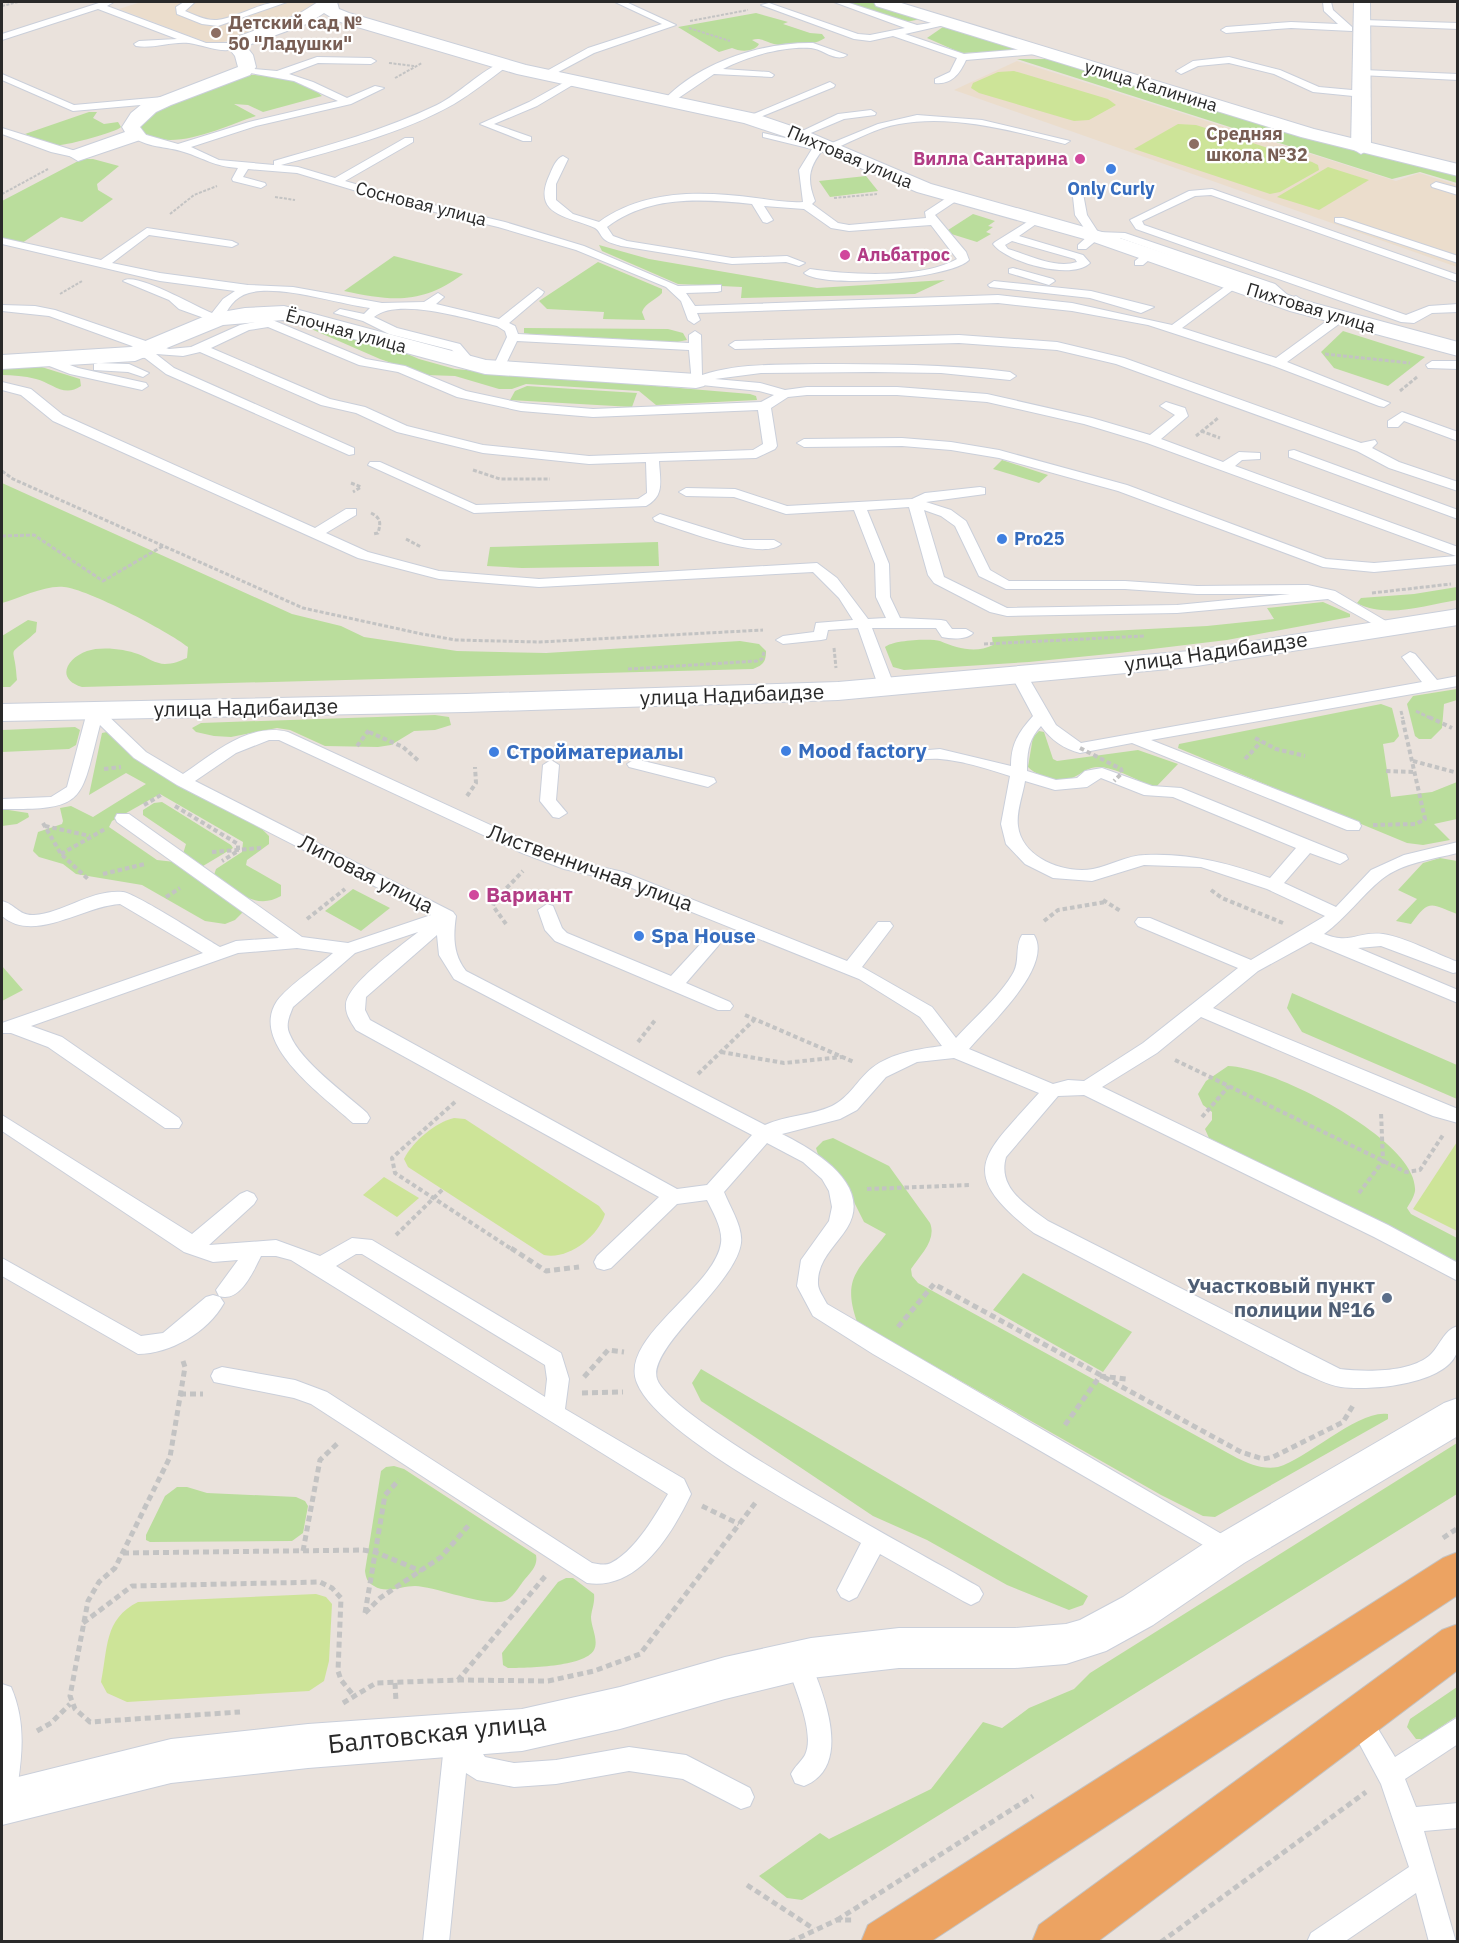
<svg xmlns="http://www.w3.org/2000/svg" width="1459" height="1943" viewBox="0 0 1459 1943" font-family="'IBM Plex Sans',sans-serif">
	<rect width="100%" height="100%" fill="#eae2dc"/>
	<g fill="#ebddcc">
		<polygon points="141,2 310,2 316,4 294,19 214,45 119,9"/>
		<polygon points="1017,61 1396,181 1419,173 1457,185 1457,267 954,90"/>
	</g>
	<g fill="#badd9c">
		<polygon points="846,2 872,2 921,19 906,22"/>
		<path d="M756,13L788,22L783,24L810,33L822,34L825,38C814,46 787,48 774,44C765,42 761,37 752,40L759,44C755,52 740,52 732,48L719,52L678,27Z"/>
		<polygon points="943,27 952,27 1015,48 1017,51 961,53 927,38"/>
		<polygon points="1017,59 1048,59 1302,136 1457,175 1457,183 1420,172 1392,179"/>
		<path d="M251,75C272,75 307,81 322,96L263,112L248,105L234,104L256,116C224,126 167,156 140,129C141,105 230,79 251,75Z"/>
		<path d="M89,112H97L93,118L104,124L118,122L121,127C117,132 66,146 57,145C47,145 35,138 25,134Z"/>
		<polygon points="82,159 93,159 119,166 97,184 98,190 113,199 82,222 61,217 22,243 2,238 2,201"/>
		<polygon points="866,176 878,191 830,197 819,181"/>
		<polygon points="973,214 995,221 988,226 993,227 986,232 991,234 977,242 945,232"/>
		<polygon points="599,245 649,259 817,288 945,280 915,294 741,298 742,287 678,284 602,251"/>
		<path d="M394,256L463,274C421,305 392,301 344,291Z"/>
		<path d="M598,262L662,289V293C656,300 646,302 642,312L645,320L603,319L604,312L547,309L539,301Z"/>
		<polygon points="302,325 391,347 419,359 455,369 750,394 756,396 757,400 656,405 639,391 526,384 512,389 499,389 455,376 426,375 380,359"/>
		<polygon points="524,328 668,329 683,333 687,340 677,342 530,334 524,333"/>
		<polygon points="1343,331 1425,357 1388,386 1334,368 1321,352"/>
		<path d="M2,364H32L80,379L81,386C64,398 52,383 36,379C24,376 13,375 2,375Z"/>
		<polygon points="527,386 637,393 632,407 510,400 515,391"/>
		<polygon points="1002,460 1048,475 1039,483 993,469"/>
		<path d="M2,483L292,614L341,626L364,637L457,651L546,653L740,641L759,644L766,651C766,662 763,665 753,669L82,687C55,679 67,658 87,651C101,646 125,649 138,654C146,657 156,664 165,664C173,664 180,661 187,658L188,647C168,631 87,589 64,587C44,585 21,598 2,603Z"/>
		<polygon points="658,542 659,566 522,568 487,566 490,547"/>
		<path d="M1457,587V600C1426,605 1386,619 1357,603L1361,598L1414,594Z"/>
		<path d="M1323,602L1350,614V617L1227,640L1119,653L1029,662L904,670L893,667L885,647C892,640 931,638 940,641C957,648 975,654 993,645L992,637L1207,626L1274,619L1267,608Z"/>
		<path d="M28,620L37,622L36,632C4,661 15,640 17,680L10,687H2V636Z"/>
		<polygon points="1457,689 1457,700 1444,704 1442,728 1431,739 1419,739 1415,736 1407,704 1413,696"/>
		<polygon points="1381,704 1392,708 1399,736 1394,742 1383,744 1391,797 1432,792 1457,782 1457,819 1434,824 1450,840 1423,845 1407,843 1178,748 1179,744"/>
		<polygon points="435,715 449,717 451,725 435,730 414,731 391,745 378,747 325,746 290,730 277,728 231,737 214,736 196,732 192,728 201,723"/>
		<polygon points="75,727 80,730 76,745 69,749 2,752 2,730"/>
		<path d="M1039,731L1044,732L1053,759L1057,761L1138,750L1178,764L1155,788C1139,781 1120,770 1102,767C1088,766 1083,773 1072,778C1060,783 1036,776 1028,767L1033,737Z"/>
		<path d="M107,732C151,775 208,800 262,829L269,836V844L247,860L246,865L281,885V896C255,911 235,890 214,875L216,869L242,852L243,842L160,794L112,821L109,827L157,860L175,862L243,912L235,920L225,924L205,921L142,885L76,874L63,864L39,857L33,851L38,832L62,824L63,821L60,808L71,806L93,817L146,784L126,773L89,795L102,733Z"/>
		<polygon points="162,802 231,845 233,848 203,866 183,854 186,844 143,815 143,810 154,803"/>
		<polygon points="2,809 28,813 29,817 17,824 2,826"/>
		<path d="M1440,858L1457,861V914C1430,903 1429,899 1411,924L1396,921L1417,899L1398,890L1423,863Z"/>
		<polygon points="353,889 390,908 361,931 325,911"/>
		<polygon points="2,966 23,990 2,1001"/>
		<polygon points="1292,993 1457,1065 1457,1099 1302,1032 1287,1008"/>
		<path d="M1228,1066C1270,1066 1419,1140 1415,1191C1414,1197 1410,1203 1407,1208L1411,1214L1457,1238V1263L1390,1227L1209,1138L1205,1129L1212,1120V1112L1203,1105L1198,1094L1206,1081Z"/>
		<path d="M833,1138L889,1166L930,1223C937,1240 920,1255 911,1269L912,1276L918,1283L1237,1458C1249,1464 1264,1470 1278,1467C1307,1459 1359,1409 1388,1414V1419L1215,1517L1203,1516L1161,1495L857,1322C841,1276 860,1269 886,1234L864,1222L848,1190L819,1158L816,1148L823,1141Z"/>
		<polygon points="1023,1273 1132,1332 1103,1372 993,1310"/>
		<polygon points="701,1369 1088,1596 1083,1605 1069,1610 1007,1585 927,1540 873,1516 701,1401 692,1383"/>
		<polygon points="1457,1443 1457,1494 802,1900 787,1898 759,1876 820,1833 829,1839 931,1789 983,1722 1002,1728 1029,1708 1074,1689 1090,1673"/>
		<path d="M394,1466L404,1469L536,1555C538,1565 532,1571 525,1579C520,1585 514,1596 507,1600C490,1609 438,1587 415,1586C402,1586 386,1594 374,1586C367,1582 366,1578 365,1571L381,1471L386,1467Z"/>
		<polygon points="177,1487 187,1487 207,1493 296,1497 305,1501 308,1506 303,1533 292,1541 150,1542 146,1540 146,1535 165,1496"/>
		<path d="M566,1578H573L594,1594C595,1603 592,1608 591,1617C591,1627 599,1640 594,1650C585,1667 525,1668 508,1668L503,1665L502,1653L558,1582Z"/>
		<polygon points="1457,1687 1457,1716 1423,1739 1416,1739 1407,1727 1410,1719"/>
	</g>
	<g fill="#cde498">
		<polygon points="1014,71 1108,99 1116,105 1089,120 1074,121 979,93 971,88 973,83 998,72"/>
		<polygon points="1178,124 1196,125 1312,162 1318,165 1319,170 1280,192 1270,194 1134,149"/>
		<polygon points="1328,167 1369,180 1319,210 1277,197"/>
		<path d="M454,1118L465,1119L599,1206L605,1214C598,1237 568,1260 544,1255L408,1167L404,1159C412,1142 436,1122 454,1118Z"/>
		<polygon points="1457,1142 1457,1231 1413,1209"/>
		<polygon points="384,1177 419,1198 397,1217 363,1195"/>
		<path d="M316,1594L326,1597L332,1604L329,1661L324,1681L309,1691L127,1702L107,1693L101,1682C108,1648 104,1619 138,1602Z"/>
	</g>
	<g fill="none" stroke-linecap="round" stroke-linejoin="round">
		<defs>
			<g id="service">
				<path d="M102,2H114L107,6L206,43H236L241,46C226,56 204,45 189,43C172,41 153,49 136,46L134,44L139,41L177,39L98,9L2,40V34Z"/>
				<path d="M184,2H195L185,11C195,15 206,21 217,20C241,17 262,0 287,2L218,26L202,24L177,14L176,7Z"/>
				<polygon points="615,2 626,2 676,25 594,53 549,77 543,77 543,73 588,48 662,24"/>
				<path d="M834,2H846L917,25L949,20V24L905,34L964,54L1036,48L1041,51L1036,54L966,60C960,73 952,85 935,83V79L950,72L957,58L893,36L870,41L854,39L761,5L769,3L858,34L870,35L905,28Z"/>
				<polygon points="1323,2 1331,2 1333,10 1352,27 1352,31 1291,28 1226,33 1221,30 1226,27 1291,22 1338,24 1324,11"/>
				<polygon points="1363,20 1458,23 1458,29 1360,25 1358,23"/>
				<path d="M813,43L847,55C836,63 823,49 811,48C784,46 748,56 723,69L769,72L774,75L772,77L714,74L674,101L665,99C700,62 763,42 813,43Z"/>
				<path d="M317,57L371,58L376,61L371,64L318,63L289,74L313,82L347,98L375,86L384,88L351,104L256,126L191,147L219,160L274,165V161C329,145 385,130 437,105C459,94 481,70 503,62L508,65L506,67C489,80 472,93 454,104C401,134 339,149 281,165L298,167L335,178L405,138H413V142L345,181L400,197L505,222L584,246L678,286L721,285V291L717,292L686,293L695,306L998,295L1072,303L1172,325L1234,280L1238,282V286L1182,328L1276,358L1335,315H1343V321L1287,362L1390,403L1384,407L1379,406L1274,366L1148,325L1072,311L998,303L697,313L700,320L694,324L688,320L681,301L666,287L576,250L498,227L393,202L297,173L248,169L243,177L265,183L266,185L261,188L233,181L232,179L238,168C213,166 206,159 184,152C167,146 145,148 131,135L136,132L178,144L249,122L338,101L294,81L239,71L244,68L277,71Z"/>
				<polygon points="1229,57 1280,70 1319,87 1363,91 1368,94 1363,97 1313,92 1274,74 1229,63 1198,66 1181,74 1176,71 1193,61"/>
				<polygon points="1363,70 1458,74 1458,80 1360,75 1360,71"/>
				<polygon points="2,74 74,105 163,97 168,100 163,103 73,111 2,80"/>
				<polygon points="572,78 581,80 537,106 494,124 531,137 531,141 523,141 480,124 529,102"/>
				<polygon points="830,82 835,85 834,87 753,120 744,118"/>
				<polygon points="871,110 876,113 875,115 844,119 799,138 794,135 838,114"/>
				<path d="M917,115L982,120L1070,141L1065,144C1013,131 953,114 899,124C876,128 855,140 834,149L825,147C809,166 806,178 815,201L812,204L838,223L849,225L926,218L925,212L951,195H959V199L935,215L966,252L969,260C950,279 823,289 804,273L810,269C850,275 922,279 957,259L931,225L849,231L831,228L804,209L764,206L773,220L767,223L763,222L752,204C701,199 650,195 607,227L613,236L627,241L732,258L787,256L805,263L799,266L786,262L732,264L621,246C616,244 608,243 604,239C600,235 599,230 595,228C569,216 530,216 550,174C553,167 556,159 563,156L568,159L556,184V200L573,214L599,222C645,189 702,191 756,198C772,200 787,203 803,202L799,170L812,149L763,137V133L816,145L822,141L827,145L878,124Z"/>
				<polygon points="2,128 82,153 83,155 78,158 51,152 2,134"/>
				<polygon points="1436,182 1458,188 1458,195 1432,187 1431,185"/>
				<polygon points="1077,185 1082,188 1087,215 1098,232 1125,233 1275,284 1291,298 1296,296 1302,300 1294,307 1286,307 1267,290 1120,238 1098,239 1086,249 1078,249 1078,245 1089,235 1075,215 1072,188"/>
				<polygon points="1212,189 1458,275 1458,282 1211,195 1195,196 1142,221 1144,225 1406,315 1429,306 1458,304 1458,312 1432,313 1414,323 1401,322 1136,229 1130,220 1189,191"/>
				<path d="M1035,217L1039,218V222L1019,236L1083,255L1090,263C1072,281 1006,262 993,244L995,242ZM1012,241L1075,259L1077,262C1055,269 1029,255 1008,249L1005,245Z"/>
				<polygon points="1335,218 1343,218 1458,256 1458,263 1335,222"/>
				<path d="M147,228L232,241L238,244L232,247L149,235L112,263L160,273L248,285L293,287L382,303L424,302L438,293L444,297L436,304L499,319L538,288L544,292L542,295L509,323L515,326L518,334L689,343V335L695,331L701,335L702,375C739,363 778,365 817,364C881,364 946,364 1010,372L1016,376L1010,380L941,373L873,372L761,373L715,379L760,383L785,390L807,387H897L987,394L1092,418L1150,435L1175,415L1160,406L1166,402L1185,408L1188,416L1161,439L1223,462L1239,452L1260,453V459L1242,460L1235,466L1458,547V564L1374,572L1323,567L1118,491L999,458L951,450L902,446L804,447L797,443L804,439L902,438L951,442L999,450L1127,485L1326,559L1374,563L1456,556L1147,443L1084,424L987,402L897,395H807L788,397L771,408L777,446L775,449L756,458L659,461C660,481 665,496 646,506L474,513L368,465L370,462H380L476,505L638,499L647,493L646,462L589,464L483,453L397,432L356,413L321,405L200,352L183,356L156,354L174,368L354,448V454L349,455L166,374L145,358L138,357V351L143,350L49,316L2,311V305L35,306L55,310L169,349L191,347L240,325L270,319L366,359L405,366L466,391L521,403L593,409L761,402L774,395L759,391L692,384L689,350L517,341L502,372H494L492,369L507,337L505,331L497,326C468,319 398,297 374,317L397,328L460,344L477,364L475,367H467L452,350L389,334L363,321L334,313L340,309L364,314L370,308C339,304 278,284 249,293C234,297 227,309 222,322L218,323L179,309L169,300L123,281C135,271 196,307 212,313L223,299L235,291L160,281L2,244V238L101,260ZM268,327L359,365L398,372L457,397L521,411L593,417L758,410L763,444L753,450L589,456L483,445L407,426L365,407L330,399L211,348L249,330Z"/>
				<polygon points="1146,252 1156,254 1143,265 1135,265 1135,261"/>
				<polygon points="1013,268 1053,279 1055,281 1049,285 1009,273 1009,269"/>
				<polygon points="994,281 1091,291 1154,307 1141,313 1090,298 990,287 988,285"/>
				<polygon points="959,335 1057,342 1124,358 1361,443 1375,440 1377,443 1372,448 1399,462 1458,482 1458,491 1389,468 1357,451 1116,364 1057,350 959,343 735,349 729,345 735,341"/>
				<polygon points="43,355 78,368 146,383 148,386 142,390 70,374 39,362 39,356"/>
				<polygon points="1432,361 1458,361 1458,369 1428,368 1426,365"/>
				<polygon points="98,363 129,364 149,373 143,377 128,372 94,370 94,364"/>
				<path d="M2,382L31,389L63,415L315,528L346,509H356V515L326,533L368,552L439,571L539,579L817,563L837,578L868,619L886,618L876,597L875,564L854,510L786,514L734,497L686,496L679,492L686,488L735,489L787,506L912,499L925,493L980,487L985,488V494L926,502L951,510L966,521L990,570L1009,581H1125L1197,586L1308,585L1335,591L1396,627L1394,630H1384L1328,599L1177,613L1007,616L990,612L934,583L928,575L909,507L867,510L889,564L890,597L900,618L941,620L946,621L952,629H966L973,633C967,640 951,639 942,637L936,628H872L895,688L887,693L879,688L858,628L828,630L826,639L821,640L783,644L776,640L783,636L814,632L816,623L853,620L839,598L813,572L539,587L439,579L358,558L53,421L21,395L2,390ZM924,510L941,516L955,526L979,576L1006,589H1125L1197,594H1290L1177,605L1007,608L944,577Z"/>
				<polygon points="1402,412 1458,432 1458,441 1404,421 1398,427 1388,427 1388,421"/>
				<polygon points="1294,450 1458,510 1458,519 1289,457 1289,451"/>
				<path d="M660,514L744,540H774L781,544C763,562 678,528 655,521L653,518Z"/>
				<path d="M1410,652L1415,654L1437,680L1458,676V686L1151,740L1359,822L1361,826L1359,830H1347L1132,743L1080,753C1064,749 1051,740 1041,726C1028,740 1027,753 1027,771L1056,780L1077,778L1085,771L1102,768L1152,786L1181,788L1346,855L1348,859L1340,864L1310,853L1284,883L1336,907L1371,870L1404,855L1458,842V853C1433,859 1402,863 1382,879C1361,896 1346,918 1324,934C1351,945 1357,931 1383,934C1405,937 1436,954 1458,962V972L1453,973L1381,946L1358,948L1458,990V1003L1311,942L1258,971L1213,1008L1458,1109V1123L1433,1116L1201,1017L1157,1053L1102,1087L1388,1225L1458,1263V1281L1374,1237L1084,1095L1058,1096L1006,1157C997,1188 1026,1205 1048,1221L1340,1369C1364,1372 1408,1373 1429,1356C1440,1347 1443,1330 1458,1326C1458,1333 1459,1342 1458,1349C1450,1385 1369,1391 1341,1387C1327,1385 1314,1377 1301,1372L1034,1233C954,1171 984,1155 1039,1093L954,1058L917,1062L886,1077L857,1110L840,1119L782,1134C812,1149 874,1184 847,1228C835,1247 817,1260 818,1284C818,1290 824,1298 827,1304L1237,1543L1241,1550L1237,1557L1229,1560L873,1354L813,1316L797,1286L801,1260L829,1221L832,1207L829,1191L822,1179L803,1162L767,1143L724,1192C730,1207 743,1227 741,1243C736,1284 647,1348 657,1379C672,1422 928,1557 979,1587L983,1594L979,1601L971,1605L963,1601L880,1554L857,1597L849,1601L841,1597L837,1590L861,1543C810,1513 657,1434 637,1383C618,1338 715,1288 721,1243C723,1229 713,1212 707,1200L677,1204L611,1268L604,1270L597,1268L594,1262L597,1256L659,1197L356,1030C351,1022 345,1014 346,1004C348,983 401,946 418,932L355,953L293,1007C289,1017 285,1025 290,1035C301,1062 345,1093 367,1113L370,1118L367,1123H353C325,1097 248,1044 277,1001C289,985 317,967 333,953L297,948L238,953L31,1026L62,1037L179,1118L182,1123L179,1128H165L48,1047L11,1033H2V1023L203,953L120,904C83,906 34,944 2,916V901C15,904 19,916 34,915C64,913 91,889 123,892C137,894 203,937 220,947L236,941L279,938L117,822L115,818L117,814H129L302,937L348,943L431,915L177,785L134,758L100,725C80,801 87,810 2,809V799L51,797L67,787L87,712L95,707L101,709L146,752L183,774C213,754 248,722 288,732L534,845L575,861L623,872L847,961L878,922H890L893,926L890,930L862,967L932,1007L956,1038C974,1018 998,998 1012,975C1021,962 1014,947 1022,935H1034C1054,967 988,1026 969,1049L1053,1084L1068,1080L1084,1081L1143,1043L1238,968L1138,926L1135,922L1138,918H1150L1251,960L1325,916L1267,889L1201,867L1144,865L1092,881L1053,878L1025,864L1006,844L1001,824L1010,776C988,769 964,761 940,759C929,758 917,761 906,758L904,755L906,752L940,749L1011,766C1011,743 1019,732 1033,716L1011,675L1019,670L1027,675L1056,725L1081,743L1422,682L1402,657ZM269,740H279L522,853L564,869L612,880L859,979L920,1017L942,1046C919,1049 891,1053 872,1068C857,1080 850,1097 832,1106C811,1116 786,1115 765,1125L466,971C453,955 453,936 456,916L453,912L195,781L236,753ZM1101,778L1144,795L1173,797L1296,848L1270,878C1228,863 1190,853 1145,855C1127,855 1110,866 1093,869C1064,874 1022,858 1018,826C1016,812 1023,794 1025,781L1055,790L1087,787ZM437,935L439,955L454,979L752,1135L707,1185L677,1189L370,1020L365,1010L366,997Z"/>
				<polygon points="635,759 714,778 716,782 708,787 629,767 627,764"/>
				<polygon points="551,760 559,765 556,800 567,813 559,818 553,817 540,801 543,765"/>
				<polygon points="547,904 553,906 562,928 567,933 671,976 706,938 718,938 721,942 718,946 686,983 730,1002 733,1006 730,1010 718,1010 555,941 545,930 538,910"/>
				<path d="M2,1115L192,1234L240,1194L247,1191L254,1194L257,1199L254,1204L209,1245L276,1240L320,1256L352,1238L372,1240L561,1353L569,1379L565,1409L684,1479L691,1494C672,1534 638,1591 587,1583L311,1404L294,1398L214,1382L211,1376L214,1370L222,1367L295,1380L327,1392L592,1563C598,1564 605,1566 611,1563C635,1551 655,1516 668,1494L291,1260L276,1256H261C253,1272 240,1303 219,1296L216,1290L238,1260L213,1262L184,1252L2,1131ZM356,1254H362L545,1365L547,1379L545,1397L336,1266Z"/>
				<path d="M2,1258L141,1336L163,1333L206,1297L213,1295L220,1297L224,1303C208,1332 170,1354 138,1354L2,1276Z"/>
				<path d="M798,1651L807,1654C822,1689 855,1766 804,1786L795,1783L791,1774C795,1766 801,1762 805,1755C816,1733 793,1684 786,1662L789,1654Z"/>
				<path d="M2,1684L11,1687C28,1726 21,1763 15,1803L11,1812L2,1815Z"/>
				<polygon points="1357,1705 1366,1709 1395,1757 1458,1717 1458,1744 1405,1779 1416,1807 1458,1803 1458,1828 1424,1831 1456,1942 1429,1942 1416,1893 1344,1942 1307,1942 1311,1933 1409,1867 1381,1784 1345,1717 1348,1709"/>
				<polygon points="457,1724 466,1728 485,1757 514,1763 556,1760 629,1747 686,1755 750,1788 754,1797 750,1806 741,1809 683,1779 629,1771 556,1784 514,1787 477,1780 466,1773 449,1942 423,1942 445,1736 448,1728"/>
			</g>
			<g id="minor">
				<polygon points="318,2 337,2 339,9 349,13 526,65 756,114 806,131 931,184 1102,232 1306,301 1458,342 1458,356 1290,311 1088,240 917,192 792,139 744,123 517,74 337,21 324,13 309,23 246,46 253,55 256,67 250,75 171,105 156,112 140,127 146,135 143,139 78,161 68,155 71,151 125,132 122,127 131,113 142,104 238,67 235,56 227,46 234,38 297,15"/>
				<polygon points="1354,2 1370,2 1371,148 1361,154 1351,148"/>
				<polygon points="284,306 486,360 696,374 704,376 708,381 704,386 696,388 485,374 283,320 223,325 135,361 2,369 2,355 131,347 210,314 245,308"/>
				<polygon points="1458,1398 1458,1436 1244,1563 1153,1625 1106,1651 1066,1664 1015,1668 899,1668 811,1678 725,1699 620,1729 522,1751 308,1768 171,1783 2,1825 2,1781 171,1739 308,1724 522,1709 620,1687 725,1657 811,1638 899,1628 1015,1628 1066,1624 1080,1620 1123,1597 1214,1537 1444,1403"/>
			</g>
			<g id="secondary">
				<polygon points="874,2 898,2 1314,129 1458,164 1458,176 1301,137 876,6"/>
				<polygon points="1458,609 1458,625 1190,667 838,700 466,712 2,721 2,704 466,694 838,682 1190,651"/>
			</g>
			<g id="trunk">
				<polygon points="1458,1552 1458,1595 930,1942 861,1942 868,1925 1443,1558"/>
				<polygon points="1458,1624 1458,1670 1097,1942 1032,1942 1039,1925 1442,1630"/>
			</g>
		</defs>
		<use href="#service" stroke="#cacfda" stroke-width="2"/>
		<use href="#minor" stroke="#cacfda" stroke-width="2"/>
		<use href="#secondary" stroke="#cacfda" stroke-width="2"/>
		<use href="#trunk" stroke="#c3c3c3" stroke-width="2"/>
		<g stroke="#c3c3c3" stroke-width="2" stroke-dasharray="3 1.5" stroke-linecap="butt">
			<polyline points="2,6 18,2"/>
			<polyline points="690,21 748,10"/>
			<polyline points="689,28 730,41"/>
			<polyline points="389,63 414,66"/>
			<polyline points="395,78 422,63"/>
			<polyline points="2,194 48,169"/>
			<polyline points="275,197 295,200"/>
			<polyline points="834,198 877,194"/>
			<polyline points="170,214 194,195 217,186"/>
			<polyline points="60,294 82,281"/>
		</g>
		<g stroke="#c3c3c3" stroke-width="3" stroke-dasharray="4 2" stroke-linecap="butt">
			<polyline points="1325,354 1410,363"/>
			<polyline points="1400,391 1417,377"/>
			<polyline points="1201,431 1220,438"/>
			<polyline points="1196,436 1218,418"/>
			<polyline points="473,470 500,479 550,479"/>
			<polyline points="2,471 13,479 303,608 422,634 456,640 540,642 763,630"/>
			<polyline points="351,483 361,487 353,492"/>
			<path d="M371,513C381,518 381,523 378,533L373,534"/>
			<polyline points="2,536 34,535 103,581 163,546"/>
			<polyline points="406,539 421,547"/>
			<polyline points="1372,593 1451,584"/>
			<polyline points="984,644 1144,636"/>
			<polyline points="834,648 836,668"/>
			<polyline points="628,669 757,661 762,659 764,652"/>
			<polyline points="1401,711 1403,719"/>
			<polyline points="1416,711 1432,719"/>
		</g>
		<g stroke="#c3c3c3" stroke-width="4" stroke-dasharray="4.5 3" stroke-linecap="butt">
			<polyline points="1429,717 1452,728"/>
			<polyline points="369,732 403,747 420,762"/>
			<polyline points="1255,738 1276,749 1305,756"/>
			<polyline points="357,746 369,730"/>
			<polyline points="1245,759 1261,742"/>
			<polyline points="1413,761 1458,773"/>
			<polyline points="104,769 121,767"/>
			<polyline points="1386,771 1416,772"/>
			<polyline points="467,796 476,783 475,767"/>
			<polyline points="144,805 161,795"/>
			<polyline points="175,806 238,844 238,851 222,861"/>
			<polyline points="43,823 61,854 89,880"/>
			<polyline points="1373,825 1416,824 1425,819 1402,717"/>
			<polyline points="45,826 90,836"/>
			<polyline points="212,852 261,848"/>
			<polyline points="61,854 105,829"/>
			<polyline points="103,874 145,864"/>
			<polyline points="1211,890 1222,898 1283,923"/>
			<polyline points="166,897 180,888"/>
			<polyline points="1103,900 1122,912"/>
			<polyline points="307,919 345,889"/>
			<polyline points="1044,921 1058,910 1105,902"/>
			<polyline points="506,924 493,906 495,900 523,871"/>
			<polyline points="745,1015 854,1062"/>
			<polyline points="638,1042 656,1019"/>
			<polyline points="721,1052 784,1063 842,1057"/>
			<polyline points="1175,1060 1406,1172 1420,1170 1443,1135"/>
			<polyline points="698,1074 754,1020"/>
			<polyline points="455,1102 392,1158 395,1173 513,1250"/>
			<polyline points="1202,1117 1229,1086"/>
			<polyline points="867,1189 971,1185"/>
			<polyline points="1359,1193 1383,1161 1381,1112"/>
			<polyline points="396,1235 443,1189"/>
		</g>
		<g stroke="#c3c3c3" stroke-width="5" stroke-dasharray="6 4" stroke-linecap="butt">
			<polyline points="511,1248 546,1271 579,1267"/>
			<polyline points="898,1327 934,1284 1241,1452 1263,1459 1273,1457 1343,1422 1354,1404"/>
			<polyline points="183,1361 185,1367 170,1457 115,1568 99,1582 88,1601 70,1696 75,1709 90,1722 240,1712"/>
			<polyline points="584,1377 608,1350 624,1352"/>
			<polyline points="582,1393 623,1392"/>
			<polyline points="180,1394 203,1394"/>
			<polyline points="1065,1425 1100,1376 1126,1379"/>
			<polyline points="702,1506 739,1524"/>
			<polyline points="1443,1538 1458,1528"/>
			<polyline points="303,1551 320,1460 339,1442"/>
			<polyline points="123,1553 363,1550 375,1552 421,1571"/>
			<polyline points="365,1613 385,1495 399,1480"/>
			<polyline points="365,1613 380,1598 441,1557 469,1525"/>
			<polyline points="83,1623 132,1586 320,1582 332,1588 341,1598 338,1671 341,1680 354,1696"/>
			<polyline points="458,1680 548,1681 594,1671 640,1654 756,1502"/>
			<polyline points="395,1683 396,1702"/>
			<polyline points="343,1703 376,1683 458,1680 547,1574"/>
			<polyline points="37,1731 51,1723 70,1704"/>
			<polyline points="747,1885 814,1929"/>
			<polyline points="837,1920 1033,1796"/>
			<polyline points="790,1942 837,1920 853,1920"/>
			<polyline points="1161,1942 1366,1792"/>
		</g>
		<use href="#service" fill="#fff" fill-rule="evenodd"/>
		<use href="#minor" fill="#fff" fill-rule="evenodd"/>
		<use href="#secondary" fill="#fff" fill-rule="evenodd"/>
		<use href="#trunk" fill="#eca362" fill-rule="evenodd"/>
		<polyline stroke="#c3c3c3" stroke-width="4" stroke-dasharray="4.5 3" stroke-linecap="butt" points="1080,748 1121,769 1122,773 1114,781"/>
	</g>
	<g fill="#8d6e63" stroke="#fff" stroke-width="2">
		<circle cx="216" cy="33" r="6"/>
		<circle cx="1194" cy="144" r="6"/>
	</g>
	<g fill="#d1479c" stroke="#fff" stroke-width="2">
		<circle cx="1080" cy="159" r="6"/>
		<circle cx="845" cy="255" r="6"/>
		<circle cx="474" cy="895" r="6"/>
	</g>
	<g fill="#3f7fe0" stroke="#fff" stroke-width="2">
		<circle cx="1111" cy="169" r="6"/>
		<circle cx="1002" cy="539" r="6"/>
		<circle cx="786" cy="751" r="6"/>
		<circle cx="494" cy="752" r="6"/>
		<circle cx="639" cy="936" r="6"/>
	</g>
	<circle fill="#5c6f8a" stroke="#fff" stroke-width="2" cx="1387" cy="1298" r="6"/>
	<g text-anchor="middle" stroke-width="4.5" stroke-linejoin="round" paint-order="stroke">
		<g font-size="18" font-weight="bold" fill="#785e54" stroke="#fff" text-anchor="start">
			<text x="228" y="29">Детский сад №<tspan x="228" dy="21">50 "Ладушки"</tspan></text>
			<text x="1206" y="140">Средняя<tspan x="1206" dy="21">школа №32</tspan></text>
		</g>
		<g font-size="18" fill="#292929" stroke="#fff">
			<text transform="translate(1151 86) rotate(17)" y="6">улица Калинина</text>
			<text transform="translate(850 157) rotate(23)" y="6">Пихтовая улица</text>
			<text transform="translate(421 204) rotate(14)" y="6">Сосновая улица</text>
			<text transform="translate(1311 308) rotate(17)" y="6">Пихтовая улица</text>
			<text transform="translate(346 331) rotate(15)" y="6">Ёлочная улица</text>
		</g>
		<g font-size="18" font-weight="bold" fill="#b23c85" stroke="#fff" text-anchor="end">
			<text x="1068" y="165">Вилла Сантарина</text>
			<text x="857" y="261" text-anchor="start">Альбатрос</text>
		</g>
		<g font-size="18" font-weight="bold" fill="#366cbe" stroke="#fff">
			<text x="1111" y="195">Only Curly</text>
			<text x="1014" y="545" text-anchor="start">Pro25</text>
		</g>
		<g font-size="21" fill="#292929" stroke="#fff">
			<text transform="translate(1216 652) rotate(-8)" y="7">улица Надибаидзе</text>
			<text transform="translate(732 695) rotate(-2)" y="7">улица Надибаидзе</text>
			<text transform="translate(246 708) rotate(-1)" y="7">улица Надибаидзе</text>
			<text transform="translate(590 868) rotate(20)" y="7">Лиственничная улица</text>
			<text transform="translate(366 874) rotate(27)" y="7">Липовая улица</text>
		</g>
		<g font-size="21" font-weight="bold" fill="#366cbe" stroke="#fff" text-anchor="start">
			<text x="798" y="758">Mood factory</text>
			<text x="506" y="759">Стройматериалы</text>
			<text x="651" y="943">Spa House</text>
		</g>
		<g font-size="21" font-weight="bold" fill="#b23c85" stroke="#fff" text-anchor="start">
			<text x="486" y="902">Вариант</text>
		</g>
		<g font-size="21" font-weight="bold" fill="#4e5e75" stroke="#fff" text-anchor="end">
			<text x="1375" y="1293">Участковый пункт<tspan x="1375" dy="24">полиции №16</tspan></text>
		</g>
		<g font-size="26" fill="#292929" stroke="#fff">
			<text transform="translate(437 1733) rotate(-6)" y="9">Балтовская улица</text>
		</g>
	</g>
	<rect width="1459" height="1943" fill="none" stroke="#292929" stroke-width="6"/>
</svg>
